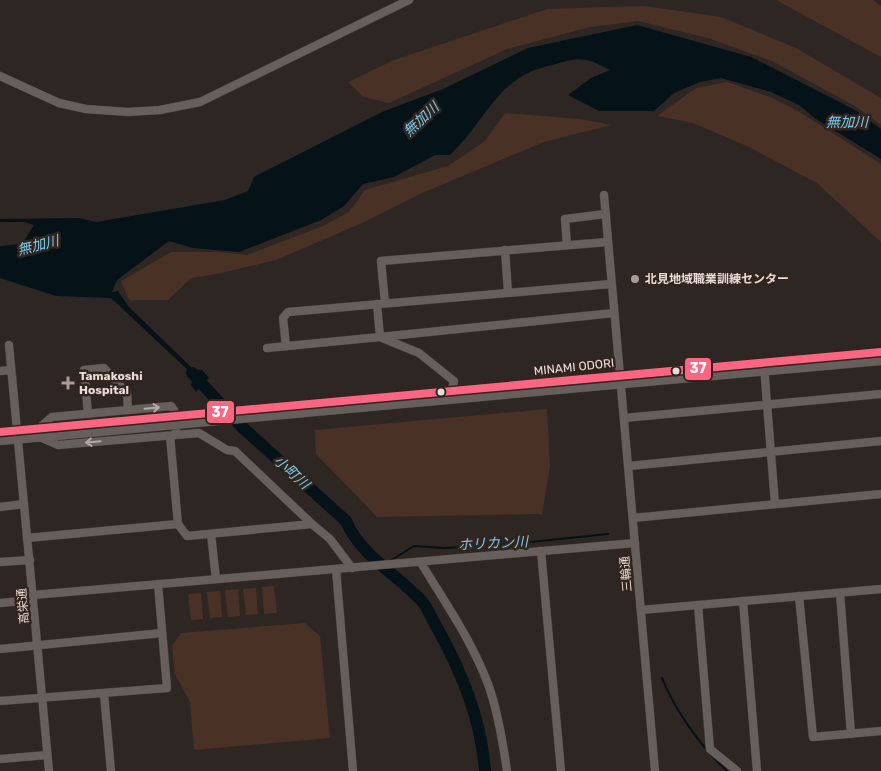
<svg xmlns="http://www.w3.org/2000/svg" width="881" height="771" viewBox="0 0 881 771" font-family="Rubik,'Noto Sans JP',sans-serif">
	<rect width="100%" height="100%" fill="#2e2623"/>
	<g fill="#493126">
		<polygon points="776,0 873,0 881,6 881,57"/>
		<polygon points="644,6 721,17 796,48 881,98 881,125 855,106 772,61 708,38 638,21 590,27 507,49 389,103 364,97 348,82 394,60 547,9"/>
		<polygon points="727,82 770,97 798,111 881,164 881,242 817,183 749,147 693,123 657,116 696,88"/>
		<polygon points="505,113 580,119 611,125 544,142 422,193 362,223 276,260 217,274 191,278 168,300 129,300 121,281 171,252 219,252 247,255 323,226 349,212 365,190 448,166 485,141"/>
		<polygon points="547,409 550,466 542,514 377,517 316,454 315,430"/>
		<polygon points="274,586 277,613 264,614 262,587"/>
		<polygon points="256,588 258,614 246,615 243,589"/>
		<polygon points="238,589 240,616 228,617 225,590"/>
		<polygon points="220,591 222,617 210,618 207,592"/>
		<polygon points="201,593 203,619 191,620 188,594"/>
		<polygon points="305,623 320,636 330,738 194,750 190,702 175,674 172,646 181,633"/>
	</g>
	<path fill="#051218" d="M637,25L751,57L855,110L881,129V159L816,119L799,105L771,92L721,78L700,82L674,93L654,111H599L568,95L591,78L610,70C584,56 579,57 552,65C545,67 536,69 530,72C494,88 478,130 450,155H435L394,177L363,184L344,206L321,220L239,252L193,248L169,241L117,280L112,292L118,291L128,306L193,369L202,370L209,378L196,392L191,385L193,379L191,373L111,298L56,296L0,278V246L22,244L34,225L24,222H0V219L79,218L96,222L225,200L248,191L254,177L382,112L443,89L528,48Z"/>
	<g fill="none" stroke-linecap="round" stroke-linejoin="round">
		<g stroke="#051218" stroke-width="2">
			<polyline points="390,561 414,546 444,548 501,545 608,534"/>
			<path d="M662,678C677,714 699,744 727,771"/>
		</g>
		<path stroke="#051218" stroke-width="12" d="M192,373L241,426L346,521C359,553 395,574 419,598C426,604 430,615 435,624C461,670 481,718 485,771"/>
		<defs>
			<g id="minor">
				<polyline points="0,76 59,103 86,109 128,112 160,110 200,102 409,0"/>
				<polyline points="604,195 655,771"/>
				<polyline points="567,245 565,219 605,214"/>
				<polyline points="505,250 508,292"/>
				<polyline points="385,303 381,261 607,242"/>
				<polyline points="377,304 380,337 614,313"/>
				<polyline points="9,345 49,771"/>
				<polyline points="286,346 283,318 288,312 611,284"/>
				<polyline points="267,348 380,337 419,353 454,381 451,393"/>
				<polyline points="764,366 775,504"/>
				<polyline points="0,371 11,370"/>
				<polyline points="370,398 881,352"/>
				<polyline points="370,407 881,361"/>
				<polyline points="88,414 84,370 104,368 127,393 128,410"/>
				<polyline points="624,418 881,394"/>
				<polyline points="38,429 52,417 171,406 174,410 176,431"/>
				<polyline points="0,432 56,427"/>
				<polyline points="40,437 58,445 199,433 227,450 235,451 312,524"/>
				<polyline points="0,441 57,436"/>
				<polyline points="629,466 881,441"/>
				<polyline points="0,507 24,504"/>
				<polyline points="633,518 881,494"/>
				<polyline points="178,524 187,536 312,524 330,539 352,568"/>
				<polyline points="211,534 216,579"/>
				<polyline points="27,538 178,524 170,436"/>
				<polyline points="541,551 561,771"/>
				<polyline points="0,562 30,560"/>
				<path d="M421,563C445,602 472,641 488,684C498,711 503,743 507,771"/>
				<polyline points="336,569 353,771"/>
				<polyline points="840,593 851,734"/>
				<polyline points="33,595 635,543"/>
				<polyline points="799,596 813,737 881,731"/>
				<polyline points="743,601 757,771"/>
				<polyline points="0,603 33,600"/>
				<polyline points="698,605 710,749 737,771"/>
				<polyline points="641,610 881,589"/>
				<polyline points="0,649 162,633"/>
				<polyline points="104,694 111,771"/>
				<polyline points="0,701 167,688 158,584"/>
				<polyline points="0,759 47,755"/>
			</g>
		</defs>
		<use href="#minor" stroke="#48413e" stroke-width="9"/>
		<use href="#minor" stroke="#665f5c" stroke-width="8"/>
		<defs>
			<g id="minor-bridge">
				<polyline points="56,427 370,398"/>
				<polyline points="57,436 370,407"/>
			</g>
		</defs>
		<use href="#minor-bridge" stroke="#48413e" stroke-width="9" stroke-linecap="butt"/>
		<use href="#minor-bridge" stroke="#665f5c" stroke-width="8"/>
		<defs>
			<polyline id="bus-1" points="0,432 881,352"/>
		</defs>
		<use href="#bus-1" stroke="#33241e" stroke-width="11"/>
		<use href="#bus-1" stroke="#fa6682" stroke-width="8"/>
	</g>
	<defs><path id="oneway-shaft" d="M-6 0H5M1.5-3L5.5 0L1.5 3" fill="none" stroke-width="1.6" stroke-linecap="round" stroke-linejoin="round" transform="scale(1.25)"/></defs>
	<g stroke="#b3aaa6">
		<use href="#oneway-shaft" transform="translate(152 408) rotate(-5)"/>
		<use href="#oneway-shaft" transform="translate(93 442) rotate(175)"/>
	</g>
	<g fill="#a69c99" stroke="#33241e" stroke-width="2">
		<circle cx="635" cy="279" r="5"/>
		<path d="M65.5 375.5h5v5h5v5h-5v5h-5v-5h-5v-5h5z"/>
	</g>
	<g fill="#e7dcd8" stroke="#33241e" stroke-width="2">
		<circle cx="676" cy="371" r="4.5"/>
		<circle cx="441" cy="392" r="4.5"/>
	</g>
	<g text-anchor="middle" stroke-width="5" stroke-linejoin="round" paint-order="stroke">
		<g font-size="12" font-weight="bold" fill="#e7dcd8" stroke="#33241e" text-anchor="start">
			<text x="645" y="283">北見地域職業訓練センター</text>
			<text x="79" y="380">Tamakoshi<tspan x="79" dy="14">Hospital</tspan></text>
		</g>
		<g font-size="12" fill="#e7dcd8" stroke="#33241e">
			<text transform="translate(574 367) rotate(-6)" y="4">MINAMI ODORI</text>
			<text transform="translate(626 574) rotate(-95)" y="4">三輪通</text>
			<text transform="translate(23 606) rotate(-95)" y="4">高栄通</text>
		</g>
		<g font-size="14" font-style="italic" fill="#74cdf0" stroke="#33241e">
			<text transform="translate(421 119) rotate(-43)" y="5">無加川</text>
			<text x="847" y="127">無加川</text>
			<text transform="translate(38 245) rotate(-14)" y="5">無加川</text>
			<text transform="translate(292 472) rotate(42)" y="5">小町川</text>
			<text transform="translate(493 543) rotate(-3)" y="5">ホリカン川</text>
		</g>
	</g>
	<g stroke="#33241e" stroke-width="2">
		<rect x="684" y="357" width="28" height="24" rx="5" fill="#fa6682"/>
		<rect x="206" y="400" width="29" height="24" rx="5" fill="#fa6682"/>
	</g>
	<g font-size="14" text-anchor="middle" font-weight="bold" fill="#fff">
		<text x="698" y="373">37</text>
		<text x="220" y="417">37</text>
	</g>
</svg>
